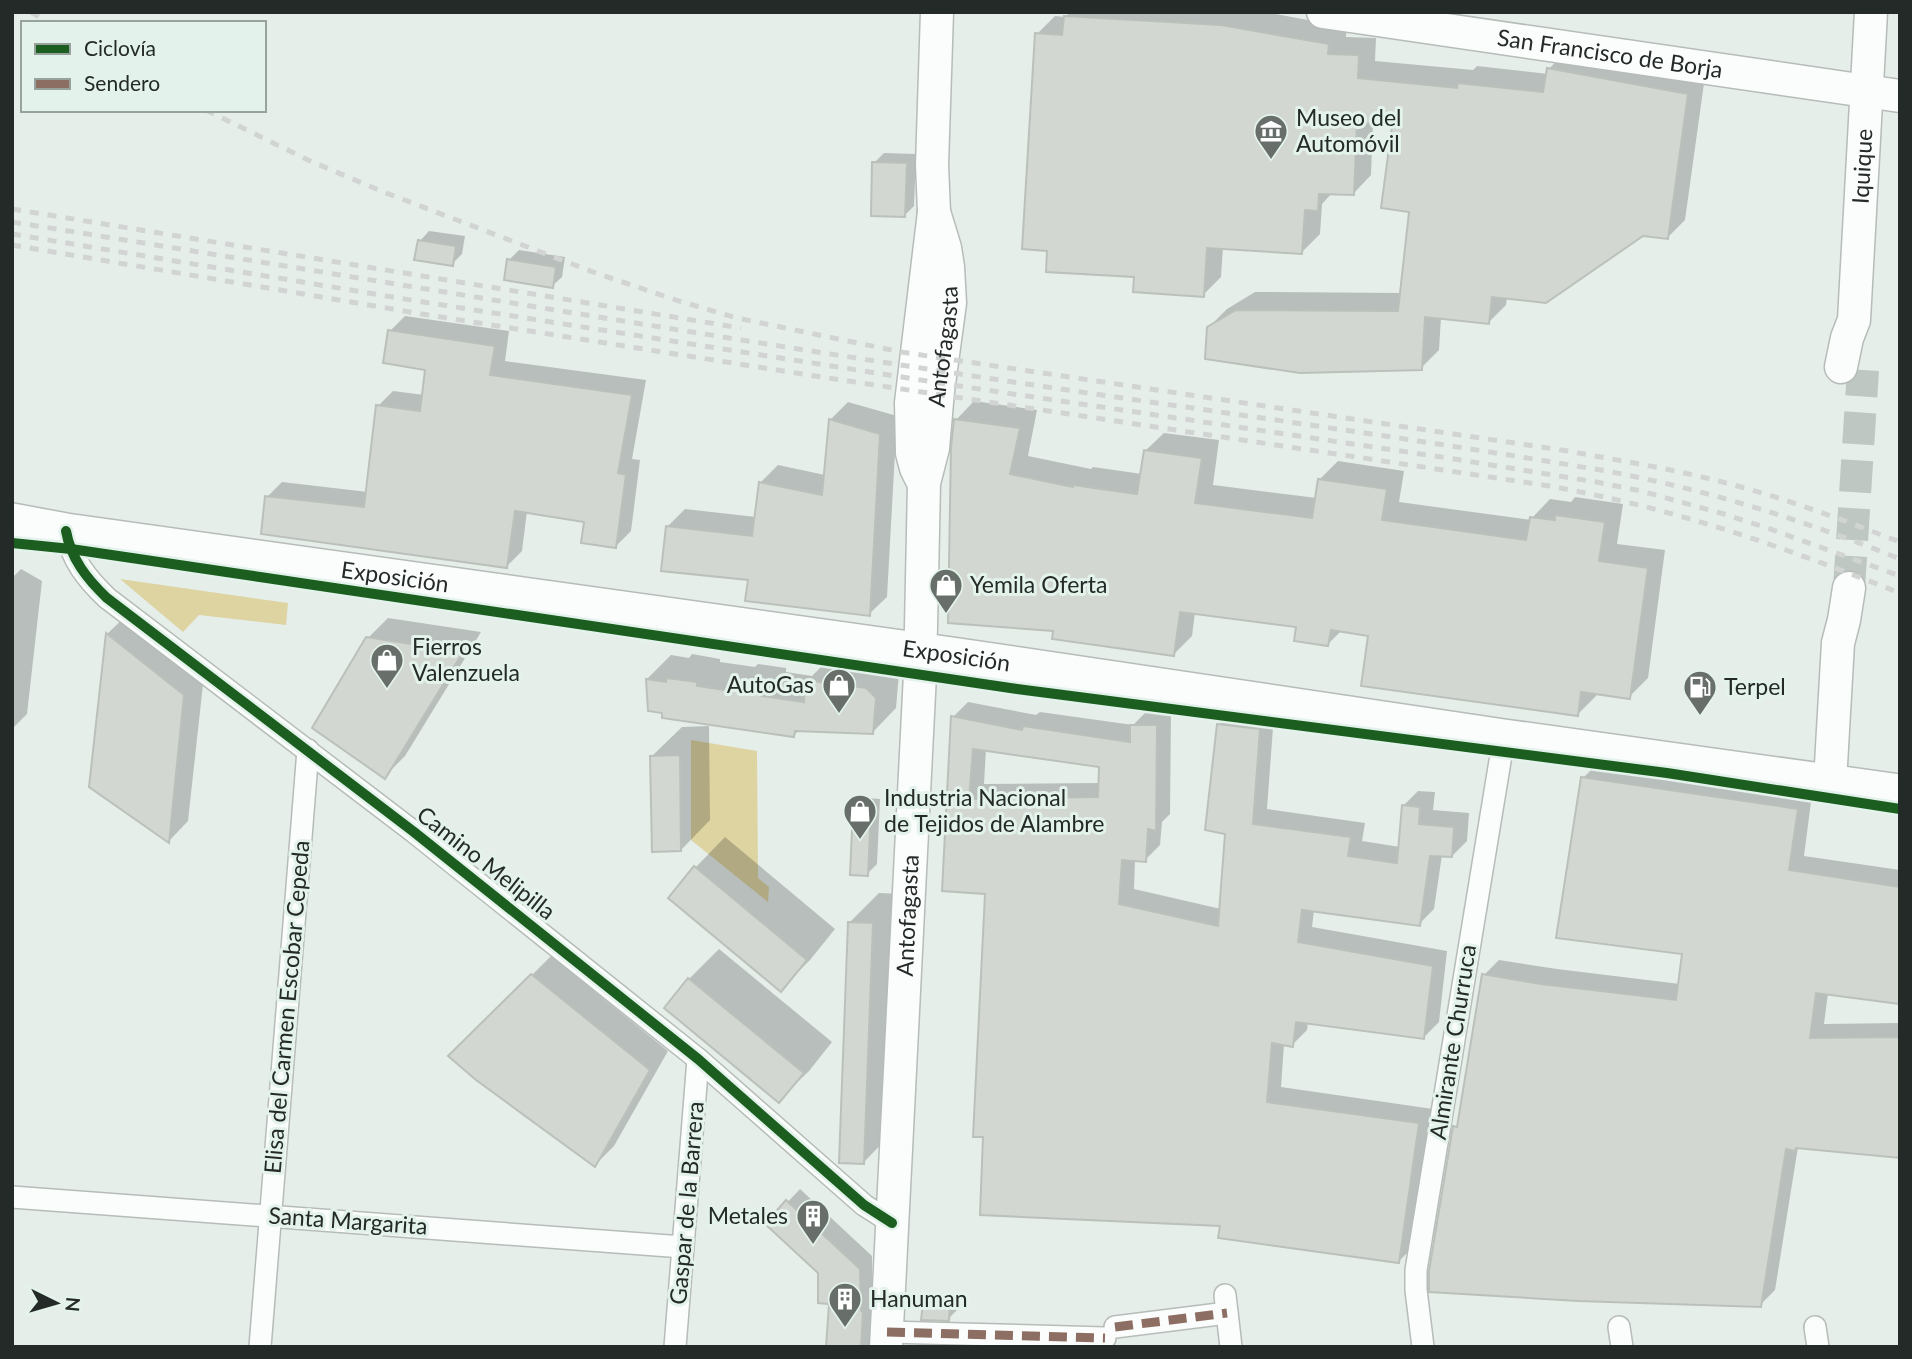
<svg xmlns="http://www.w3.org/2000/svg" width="1912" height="1359" viewBox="0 0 1912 1359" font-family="Lato,sans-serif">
	<rect width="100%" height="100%" fill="#e6eeea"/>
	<g fill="#ddd4a2">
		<polygon points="120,579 288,603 286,625 199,615 183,632"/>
		<polygon points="691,740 757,751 758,878 769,887 768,902 691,840"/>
	</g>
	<g fill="#0003" fill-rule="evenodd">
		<polygon points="1070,12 1265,12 1346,27 1346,37 1376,38 1375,61 1473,70 1477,66 1548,74 1549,69 1566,51 1705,76 1685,220 1667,238 1642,234 1507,297 1506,305 1488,323 1441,317 1439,350 1421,368 1209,327 1227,309 1255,292 1402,293 1411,210 1394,124 1373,122 1371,175 1354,193 1333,192 1322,204 1320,234 1302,252 1223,247 1221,277 1203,295 1049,249 1037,34 1055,16 1065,17"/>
		<polygon points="884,153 916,154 914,206 904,216 874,163"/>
		<polygon points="429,231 465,236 462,254 452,264 420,241"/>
		<polygon points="519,250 565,257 562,277 552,286 509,260"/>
		<polygon points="405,316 509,331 505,361 646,380 632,459 640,460 631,531 616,546 586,520 527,511 522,551 507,566 267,497 282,482 368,492 378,406 393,391 424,395 427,368 390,331"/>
		<polygon points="974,401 1037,410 1028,456 1091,469 1093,467 1142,474 1145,451 1164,433 1219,440 1213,485 1317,498 1320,479 1338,461 1404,471 1399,502 1531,520 1532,518 1550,499 1571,502 1575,497 1623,504 1617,544 1665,550 1648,678 1629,697 1596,692 1596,696 1578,714 1370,634 1342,630 1328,644 1298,625 1195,612 1192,636 1174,654 1055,630 956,420"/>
		<polygon points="848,402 897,416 887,597 869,614 750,579 667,527 685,509 756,517 760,483 778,465 825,475 830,420"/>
		<polygon points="21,569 42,581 27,714 12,729 12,578"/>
		<polygon points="127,615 204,675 188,821 169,841 107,634"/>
		<polygon points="388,618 481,632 405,756 385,776 368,638"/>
		<polygon points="692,654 720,659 720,662 755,667 758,664 786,668 786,672 812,676 831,657 890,664 899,673 896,708 872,733 799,730 794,735 647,679 671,655 689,658"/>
		<path d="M968,702L1036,715L1040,712L1133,725L1147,711L1171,710L1170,814L1162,822L1160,845L1145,860L1135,859L1134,889L1221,909L1227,833L1219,725L1234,710L1274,714L1267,809L1365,823L1362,841L1400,847L1403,806L1418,791L1435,792L1433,810L1469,813L1467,841L1452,856L1442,855L1434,909L1419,924L1314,910L1312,927L1447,951L1439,1022L1424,1037L1308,1022L1307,1030L1292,1045L1284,1044L1281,1087L1433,1109L1414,1246L1399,1261L1222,1225L985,1135L987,893L953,717ZM986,749L1101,765L1100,783L984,784Z"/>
		<polygon points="709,726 710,820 681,850 652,756 682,727"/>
		<polygon points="1598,763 1812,794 1804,856 1900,870 1900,1003 1828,993 1824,1024 1900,1023 1900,1156 1798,1147 1775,1290 1760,1305 1455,1127 1459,1123 1484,975 1499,960 1557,969 1680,984 1684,953 1583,778"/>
		<polygon points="864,798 880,799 877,864 867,874 854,808"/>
		<polygon points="725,837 835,929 810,960 781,989 670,897 696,867"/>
		<polygon points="879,893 902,894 893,1132 864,1162 849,923"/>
		<polygon points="719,949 832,1042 809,1071 779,1100 666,1008 689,979"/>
		<polygon points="551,956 668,1051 614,1146 595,1165 451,1056"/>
		<polygon points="800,1189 872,1256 872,1299 874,1299 872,1347 828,1347 831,1302 820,1273 767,1224"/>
		<polygon points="934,1295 959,1295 958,1309 948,1319 924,1305"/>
	</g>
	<g fill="#d2d7d2" stroke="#bbc0bb" stroke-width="2" fill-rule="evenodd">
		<polygon points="1064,16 1221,25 1329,44 1328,54 1359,55 1358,78 1457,88 1458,83 1543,92 1547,68 1688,94 1668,239 1643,236 1546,303 1492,297 1489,324 1425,317 1422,370 1300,373 1205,359 1207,327 1236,310 1398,311 1409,212 1381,208 1392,126 1357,122 1354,195 1319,194 1318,211 1305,210 1302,254 1207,248 1204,297 1133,292 1134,277 1046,272 1047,251 1022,249 1035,33 1062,35"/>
		<polygon points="872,162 907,163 905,217 871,216"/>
		<polygon points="418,240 456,246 453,266 414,260"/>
		<polygon points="507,259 556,267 553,288 504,280"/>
		<polygon points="388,330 495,346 490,375 632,395 618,473 626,475 616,548 581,543 584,522 515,511 507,568 261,534 265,496 364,507 376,405 420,411 425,370 383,363"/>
		<polygon points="829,419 880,434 870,616 745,601 748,580 661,571 666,526 752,536 759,482 822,495"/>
		<polygon points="954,419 1020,428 1010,474 1073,487 1073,485 1137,494 1144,450 1202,458 1195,503 1312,518 1318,479 1387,489 1382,520 1526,540 1530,517 1555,520 1555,515 1605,522 1599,561 1648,568 1630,699 1581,692 1578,716 1361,686 1368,636 1331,630 1328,646 1294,641 1296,627 1180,612 1174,656 1052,639 1053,631 948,623 951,448"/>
		<polygon points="106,633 184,695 169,843 89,787"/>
		<polygon points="366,637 463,652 385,779 312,728"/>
		<polygon points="667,678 697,682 697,686 732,691 732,687 763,692 762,696 804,702 805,680 866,688 876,698 873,734 795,731 794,737 662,718 662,713 648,711 646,679 666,682"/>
		<path d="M951,716L1022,730L1023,726L1130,742V725H1157L1156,831L1148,829L1146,862L1122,860L1119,904L1218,926L1225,834L1205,830L1217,724L1260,729L1253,824L1351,837L1348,856L1397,863L1402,805L1420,807L1419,824L1454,827L1452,857L1430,856L1420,926L1302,910L1298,942L1433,966L1424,1039L1296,1022L1293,1047L1272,1043L1267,1102L1419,1123L1399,1263L1218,1238L1220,1226L980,1215L983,1137H973L985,894L942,891ZM973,749L1099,767L1098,797L969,799Z"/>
		<polygon points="680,755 681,851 652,852 650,756"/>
		<polygon points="1581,777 1798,809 1789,870 1900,887 1900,1004 1816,993 1810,1038 1900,1037 1900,1158 1796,1148 1795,1151 1786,1149 1761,1307 1578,1301 1429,1292 1429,1271 1453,1126 1457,1127 1482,974 1541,984 1676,1000 1682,954 1556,938"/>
		<polygon points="853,807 871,808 868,876 850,875"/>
		<polygon points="694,866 807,960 781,992 668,898"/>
		<polygon points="848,922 873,923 864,1164 839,1163"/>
		<polygon points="531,974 650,1070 595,1167 476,1080 448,1056"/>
		<polygon points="688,978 804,1073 779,1103 664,1008"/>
		<polygon points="786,1200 860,1269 861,1311 863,1311 861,1347 826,1347 829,1304 818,1303 818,1273 765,1224"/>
		<polygon points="923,1304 950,1305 949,1321 921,1320"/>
	</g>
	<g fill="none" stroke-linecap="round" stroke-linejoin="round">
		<polyline stroke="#bfc7c3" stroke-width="32" stroke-dasharray="32 16" stroke-linecap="butt" points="1849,588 1863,370"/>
		<defs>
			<g id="street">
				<path d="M66,531C71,559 87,579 107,598L414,832L698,1059L864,1205L892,1223"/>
				<polyline points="12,1197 683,1247"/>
				<polyline points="1225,1295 1231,1347"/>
				<polyline points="1115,1327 1227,1313"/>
				<polyline points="1619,1327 1622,1347"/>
				<polyline points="1815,1327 1818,1347"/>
				<polyline points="887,1332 1105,1338"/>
				<polyline points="260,1347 308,750"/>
				<polyline points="675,1347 698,1059"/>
				<polyline points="1423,1347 1416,1290 1416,1270 1504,737"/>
			</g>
			<g id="secondary">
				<path id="s1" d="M1323,12L1900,96"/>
				<path id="s2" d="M1841,367L1847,338L1854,320L1871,12"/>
				<polyline points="923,482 916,468 912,453 911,403 934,212 932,165 937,12"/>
				<polyline points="1830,782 1838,643 1844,620 1849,588"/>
				<path id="s3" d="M886,1347L920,674L924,483L933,448L938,391L950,303L948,267L945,248L934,212"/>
			</g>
			<g id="primary">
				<path id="s4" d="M12,521L66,531L952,655L1504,737L1900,792"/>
			</g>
		</defs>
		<use href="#street" stroke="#b6bcb8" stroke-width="24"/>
		<use href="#secondary" stroke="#b6bcb8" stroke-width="35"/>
		<use href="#primary" stroke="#b6bcb8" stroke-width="38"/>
		<use href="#street" stroke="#fbfcfc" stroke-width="21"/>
		<use href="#secondary" stroke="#fbfcfc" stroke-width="32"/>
		<use href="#primary" stroke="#fbfcfc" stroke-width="35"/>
		<g stroke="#d1d4d2" stroke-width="5" stroke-dasharray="9 9" stroke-linecap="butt">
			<polyline points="31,12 49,23"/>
			<path d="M206,110L308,160L381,191L593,272L679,301L737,318L901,352L1568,451C1621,461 1674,469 1726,483C1785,498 1843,520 1900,542"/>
			<polyline points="12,209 741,328"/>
			<path d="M12,222C328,272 644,326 960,374C1177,407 1395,435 1612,472C1711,491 1806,521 1900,559"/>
			<polyline points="12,234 417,301 959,386 1448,458 1596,482 1641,491 1724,514 1773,530 1900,576"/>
			<path d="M12,245L428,315L815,376L1550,486C1592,494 1634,503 1676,515C1752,536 1826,564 1900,593"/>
		</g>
		<g stroke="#8d6e63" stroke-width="9" stroke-dasharray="18 9" stroke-linecap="butt">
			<polyline points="1115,1327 1227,1313"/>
			<polyline points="887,1332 1105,1338"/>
		</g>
		<defs>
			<g id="cycleway">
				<path d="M66,531C71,559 87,579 107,598L414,832L698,1059L864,1205L892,1223"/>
				<polyline points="12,543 71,549 1017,689 1667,773 1900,809"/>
			</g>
		</defs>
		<use href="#cycleway" stroke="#e3f2ea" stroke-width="15"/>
		<use href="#cycleway" stroke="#1b5e20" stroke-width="10"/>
	</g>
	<defs>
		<symbol id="museum-pin" viewBox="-11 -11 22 30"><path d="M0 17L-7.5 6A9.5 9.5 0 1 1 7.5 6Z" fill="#686f6b" stroke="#e3f2ea"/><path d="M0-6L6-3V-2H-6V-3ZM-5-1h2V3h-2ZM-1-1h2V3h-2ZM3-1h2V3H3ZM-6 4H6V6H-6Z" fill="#fff"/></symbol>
		<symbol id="shop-pin" viewBox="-11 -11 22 30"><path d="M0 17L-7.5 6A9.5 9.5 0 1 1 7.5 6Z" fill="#686f6b" stroke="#e3f2ea"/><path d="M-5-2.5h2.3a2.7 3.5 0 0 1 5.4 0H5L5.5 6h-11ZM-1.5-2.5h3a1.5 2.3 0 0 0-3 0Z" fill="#fff"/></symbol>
		<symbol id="fuel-pin" viewBox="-11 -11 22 30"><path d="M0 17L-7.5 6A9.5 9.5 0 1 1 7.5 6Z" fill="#686f6b" stroke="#e3f2ea"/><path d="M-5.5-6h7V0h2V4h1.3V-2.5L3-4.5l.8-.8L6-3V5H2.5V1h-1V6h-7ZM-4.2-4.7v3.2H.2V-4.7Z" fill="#fff"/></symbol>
		<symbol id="building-pin" viewBox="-11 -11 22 30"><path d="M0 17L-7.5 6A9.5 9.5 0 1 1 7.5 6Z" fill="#686f6b" stroke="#e3f2ea"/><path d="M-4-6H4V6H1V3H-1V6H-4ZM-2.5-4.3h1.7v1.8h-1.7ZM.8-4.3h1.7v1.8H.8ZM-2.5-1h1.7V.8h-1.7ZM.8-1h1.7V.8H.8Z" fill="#fff"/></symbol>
	</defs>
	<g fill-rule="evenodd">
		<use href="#museum-pin" x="1252" y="112" width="38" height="52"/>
		<use href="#shop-pin" x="927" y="566" width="38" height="52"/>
		<use href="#shop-pin" x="368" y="641" width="38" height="52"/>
		<use href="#shop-pin" x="820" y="666" width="38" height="52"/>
		<use href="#fuel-pin" x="1681" y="668" width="38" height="52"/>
		<use href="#shop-pin" x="841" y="792" width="38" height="52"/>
		<use href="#building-pin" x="794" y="1197" width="38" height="52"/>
		<use href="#building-pin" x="826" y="1280" width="38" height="52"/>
	</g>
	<g text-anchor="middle" stroke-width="6" stroke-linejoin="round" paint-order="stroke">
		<g font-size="23" fill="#242a27" stroke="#e3f2ea">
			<text dy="8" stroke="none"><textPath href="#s1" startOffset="290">San Francisco de Borja</textPath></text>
			<text dy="8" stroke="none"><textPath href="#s2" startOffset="203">Iquique</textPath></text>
			<text dy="8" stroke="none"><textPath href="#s3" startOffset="1003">Antofagasta</textPath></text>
			<text dy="8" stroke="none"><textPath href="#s4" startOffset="387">Exposición</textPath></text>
			<text dy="8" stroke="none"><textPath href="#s4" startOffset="954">Exposición</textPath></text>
			<text transform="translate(486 863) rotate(38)" y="8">Camino Melipilla</text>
			<text dy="8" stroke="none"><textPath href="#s3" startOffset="432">Antofagasta</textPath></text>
			<text transform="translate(287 1007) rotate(-85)" y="8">Elisa del Carmen Escobar Cepeda</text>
			<text transform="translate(1453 1042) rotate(-81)" y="8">Almirante Churruca</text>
			<text transform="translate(687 1203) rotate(-85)" y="8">Gaspar de la Barrera</text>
			<text transform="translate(348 1221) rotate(4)" y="8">Santa Margarita</text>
		</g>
		<g font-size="23" fill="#242a27" stroke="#e3f2ea" text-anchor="start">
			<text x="1296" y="126">Museo del<tspan x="1296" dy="26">Automóvil</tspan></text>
			<text x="970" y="593">Yemila Oferta</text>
			<text x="412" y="655">Fierros<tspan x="412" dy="26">Valenzuela</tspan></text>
			<text x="814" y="693" text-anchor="end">AutoGas</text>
			<text x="1724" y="695">Terpel</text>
			<text x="884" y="806">Industria Nacional<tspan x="884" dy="26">de Tejidos de Alambre</tspan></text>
			<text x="788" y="1224" text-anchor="end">Metales</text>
			<text x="870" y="1307">Hanuman</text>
		</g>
	</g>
	<rect width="1912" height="1359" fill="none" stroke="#242a27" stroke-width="28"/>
	<rect x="21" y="21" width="245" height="91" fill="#e3f2ea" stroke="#97a29c" stroke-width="2"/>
	<rect x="35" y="44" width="35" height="10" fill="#1b5e20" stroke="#97a29c" stroke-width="2"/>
	<text x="84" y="56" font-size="21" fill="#242a27">Ciclovía</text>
	<rect x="35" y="79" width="35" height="10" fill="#8d6e63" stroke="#97a29c" stroke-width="2"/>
	<text x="84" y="91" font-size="21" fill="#242a27">Sendero</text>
	<g transform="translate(56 1303) rotate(95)" stroke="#e3f2ea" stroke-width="5" paint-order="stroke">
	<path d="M0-5L12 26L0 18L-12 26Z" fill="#242a27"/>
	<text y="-10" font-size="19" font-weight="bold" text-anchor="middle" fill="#242a27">N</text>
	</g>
</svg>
